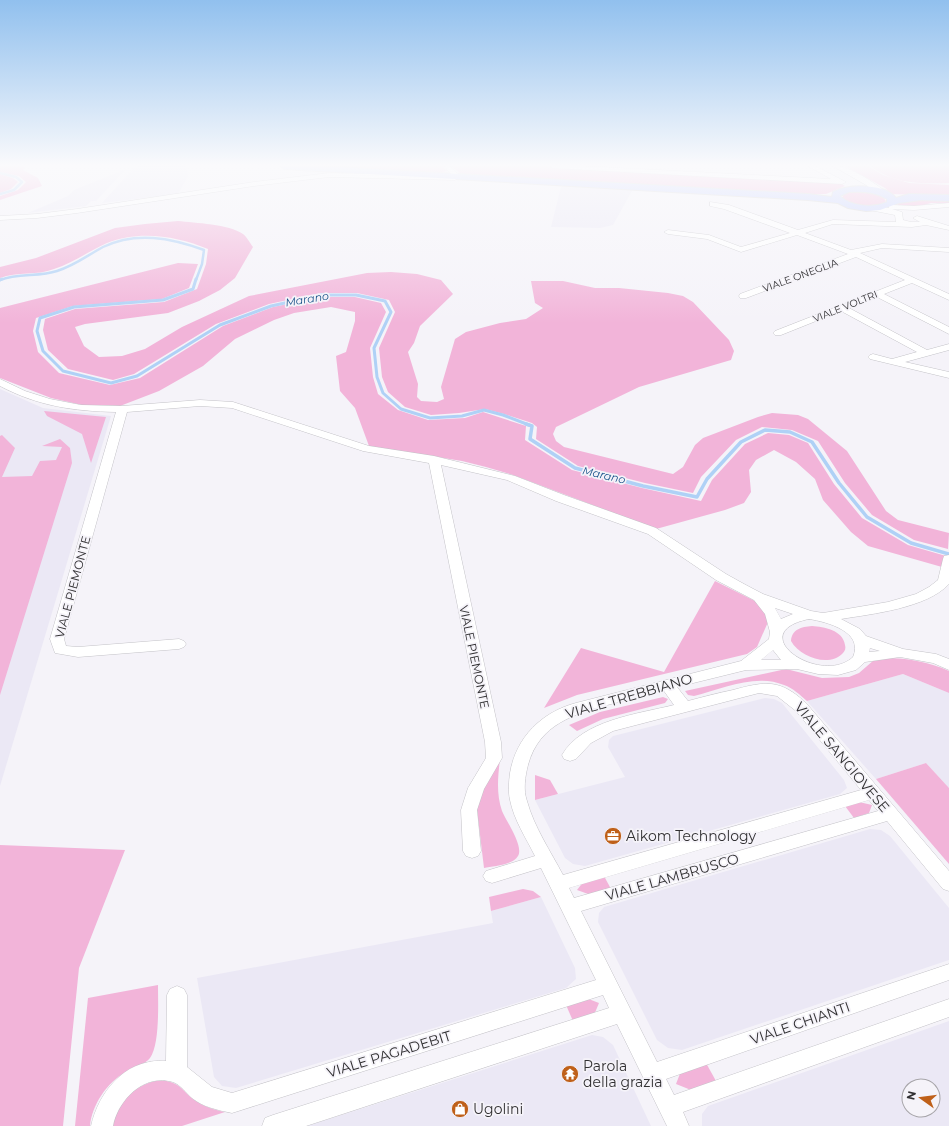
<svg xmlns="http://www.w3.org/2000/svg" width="949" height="1126" viewBox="0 0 949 1126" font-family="Montserrat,sans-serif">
	<rect width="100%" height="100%" fill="#f5f3f9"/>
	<g fill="#ebe8f5" fill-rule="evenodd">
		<polygon points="138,166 186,166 188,176 178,194 102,203 132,170"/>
		<polygon points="126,169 96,201 91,201 86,206 28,213 68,196 74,190"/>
		<polygon points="571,185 633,189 613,225 600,228 551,227 561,187"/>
		<polygon points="0,389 43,408 111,416 0,786"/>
		<polygon points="903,674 949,693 949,788 926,763 876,779 807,701"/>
		<polygon points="765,698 774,699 782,703 844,780 847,788 840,794 585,866 573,864 565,858 535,800 625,777 608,747 609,740 613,736"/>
		<polygon points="870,829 881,830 890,836 949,908 949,960 682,1050 668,1048 657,1040 598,922 599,913 604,907"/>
		<polygon points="541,897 575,968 576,979 566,988 236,1088 222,1086 214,1077 197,978 493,923 491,911"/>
		<path d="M949,1021V1126H702V1114L708,1106ZM909,1086H933V1110H909Z"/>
		<polygon points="592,1035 603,1037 613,1045 651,1126 307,1126"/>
	</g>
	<g fill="#f2b4d9">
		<polygon points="0,166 25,167 23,170 38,178 42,186 0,200 0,196 18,190 26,182 19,176 0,172"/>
		<polygon points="315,166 442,166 447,171 439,173"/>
		<polygon points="451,166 534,166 840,183 845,186 826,194 810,194 468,175 460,173"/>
		<polygon points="845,166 868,166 883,175 909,183 949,185 949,196 892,194 885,188"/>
		<path d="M871,166H949V183C923,184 892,184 871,166Z"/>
		<polygon points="0,174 13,178 18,182 11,189 0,193"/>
		<path d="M850,192C860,191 880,190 886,201C878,211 851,204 842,198L844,194Z"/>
		<polygon points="914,200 949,200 949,203 931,203 913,208 897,205 900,203"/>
		<path d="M178,221C195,223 229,224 243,234C247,237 250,243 253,247L235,278L220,290L199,301L168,313L85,324L75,327L84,346L99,357L122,356L145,349L182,327L249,296L367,273L391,272L417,274L441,280L453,294L420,326L414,343L408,352L418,384L417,397L421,401L437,402L444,399L441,387L455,339L466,332L500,323L526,319L543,308L535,303L531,281H563L595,288H619L668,293L683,296L693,302L729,340L734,351L731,360L639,387L556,427L553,434L556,441L564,447L673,474L683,467L695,445L703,438L758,417L772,413L798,415L808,419L847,451L886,511L898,520L949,533L948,549L914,540L872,515L845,483L818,441L792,430L762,427L736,440L701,477L693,493L645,483L578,466L536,439L537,427L532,423L504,414L485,409L459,413L431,415L405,407L388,392L382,377L379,348L395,312L389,300L357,293H321L269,304L216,324L134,374L113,380L68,369L48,350L43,330L45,319L75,309L164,302L197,289L206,264L208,249C177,236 139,230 107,243C89,251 73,263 54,269C37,276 17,271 0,278V267L36,258L115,228L145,224Z"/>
		<polygon points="178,263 198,264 189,288 162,299 73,306 36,318 33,331 38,352 59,373 110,385 140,378 223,326 273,307 322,297 355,297 381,303 386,312 370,348 373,377 378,394 398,410 428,420 465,418 483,412 526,426 525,440 572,470 642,488 701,501 712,480 745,444 768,433 789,435 808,443 834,484 862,518 908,545 946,556 942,567 868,546 851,532 823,500 815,479 796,462 774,450 756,460 749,470 751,492 744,503 725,510 656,529 513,475 486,467 462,461 369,446 355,408 340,391 336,356 346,352 355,321 355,312 331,307 294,313 274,320 235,339 203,366 159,391 120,406 82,405 51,398 0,378 0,308"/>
		<polygon points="44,411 106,417 91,463 82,434 47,416"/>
		<polygon points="2,435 15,448 2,477 32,476 40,461 56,460 62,447 42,446 60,439 70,448 72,463 0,695 0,436"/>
		<polygon points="715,581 757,602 764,608 768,622 757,647 747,654 577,695 544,708 581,648 664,672"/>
		<path d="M812,626C824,627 843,630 845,645C846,648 845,651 843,653C829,668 800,657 791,641C792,629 801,627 812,626Z"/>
		<path d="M886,658C908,658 929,662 949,671V693L903,674L807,701C800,695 793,688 784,685C756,673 721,689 694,696L688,695L685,691L786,669L822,678L849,677L859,673L874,660Z"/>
		<polygon points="663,697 668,699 665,703 603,719 577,731 569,725 600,712"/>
		<path d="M500,759C498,776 496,794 502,811C506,821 524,846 518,856C513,865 493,866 484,868L477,810L480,792Z"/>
		<polygon points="926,763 949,788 949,864 876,779"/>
		<polygon points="535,775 550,780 558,794 535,800"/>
		<polygon points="859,802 872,805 869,813 854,818 845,806"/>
		<polygon points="0,845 125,850 79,968 63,1126 0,1126"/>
		<polygon points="604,876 611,889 591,895 577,890 584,881"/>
		<polygon points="523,889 533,891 541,897 491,911 489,897"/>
		<path d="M158,985C158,1002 160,1045 150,1058C145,1064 134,1068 126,1072C107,1082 92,1105 90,1126H75L88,998Z"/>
		<polygon points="586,998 599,1003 594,1015 573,1021 566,1005"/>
		<polygon points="706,1063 716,1081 691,1090 676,1084 681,1071"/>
		<path d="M160,1080C183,1083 180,1090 196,1101C205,1107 215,1110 225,1112L182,1126H112C114,1101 137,1084 160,1080Z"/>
	</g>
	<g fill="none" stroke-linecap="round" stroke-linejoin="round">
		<g stroke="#afd1f6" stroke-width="2.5">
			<polyline points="0,173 16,177 22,182 14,190 0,194"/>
			<path d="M0,280C18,273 39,277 57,271C74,266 88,255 103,247C136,231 171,238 204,250L202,264L196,280"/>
		</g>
		<g stroke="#afd1f6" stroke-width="3">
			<polyline points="196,279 193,289 163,300 74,307 40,318 37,331 43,351 63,371 111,383 137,376 220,325 271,306 321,295 356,295 385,301 391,312 374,348 377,377 383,393 401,409 430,418 462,416 484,410 503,415 529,425"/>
			<polyline points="0,280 2,279"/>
		</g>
		<polyline stroke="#afd1f6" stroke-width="3.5" points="526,424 532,426 530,439 575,468 643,486 697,497 707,479 741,442 765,430 790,432 812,442 839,483 867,517 911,543 949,554"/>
		<defs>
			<g id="minor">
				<polygon points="444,166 450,166 460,176 455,180 329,177 254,186 77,213 37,218 0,220 0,216 37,214 77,209 254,182 329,173 453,176"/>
				<polygon points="550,166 581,166 831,179 808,166 815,166 846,182 842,184 553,168"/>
				<path d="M833,166C845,164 877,183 886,193L882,195H879L866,185Z"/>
				<polygon points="710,202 729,205 798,230 833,220 896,222 895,215 870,210 869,208 873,206 889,208 889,205 892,205 914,206 949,203 949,207 914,210 892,209 902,212 903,220 911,222 920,222 913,218 917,216 949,226 949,230 926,225 912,227 833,224 805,233 851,250 882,244 949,248 949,252 882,248 860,253 949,294 949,300 912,283 884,294 949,327 949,334 877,297 849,308 927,350 949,344 949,350 905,362 949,372 949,378 870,359 868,357 870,355 873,354 892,359 917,352 841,311 781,335 775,335 773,333 775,331 905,280 856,257 746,298 740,298 739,296 740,294 848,254 797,235 741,252 707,239 668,234 664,232 668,230 709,235 741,247 790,233 724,209 710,206"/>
				<path d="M0,379L25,391L50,399L81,405L122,406L200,400L233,402L369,446L434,456L515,476L564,495L656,528L726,574L744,584L763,594L811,611L823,613L888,602L916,594L929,587L938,580L943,559L944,556L949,555V584C927,608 872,614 841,619L860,629L866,636L903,649L936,654L949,659V670L933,663L900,657L865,662L856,670L838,675L818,674L797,669L746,670L677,687L688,701C703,697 718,693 733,690C766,681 780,679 806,703L949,871V891L943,889L887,821L581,911L657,1062L949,964V980L666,1079L674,1095L949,999V1017L683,1112L689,1126H667L617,1024L306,1126H262L265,1118L273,1115L609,1008L603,995L232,1113C218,1110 203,1107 192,1098C186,1093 181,1085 173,1082C144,1073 118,1100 113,1126H91C99,1091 126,1058 166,1061L167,995L170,989L177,986L184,989L187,995V1067L212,1087L232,1093L596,980L541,868L492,883L486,881L483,876L486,871L535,856C526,838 514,820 510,800C508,791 509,781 510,773C516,737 542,712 576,703L741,661L769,639L770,632L765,614L754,600L716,580L648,534L556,501L507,480L441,465L501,742L502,758L484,789L477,810L481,851L478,856L472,858L466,856L463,851L461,810L468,788L486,758L485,742L429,463L363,451L232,408L200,406L127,412L64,639L66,646L78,647L179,639L184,641L186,644L184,647L179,649L78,657L55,653L50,639L116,412C73,411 38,406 0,386ZM775,608L793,614L781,619ZM809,619C828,622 864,632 853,657C821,687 741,633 809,619ZM870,648L880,651L869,652ZM773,650L781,660H761ZM664,691L674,705C638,714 582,720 562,755L564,759L570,761L576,759L591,743L613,731L759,693L777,696L796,711L861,790L563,875C551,852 534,827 527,801C523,790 525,777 528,765C539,724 574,714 611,704C629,700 646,695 664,691ZM869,800L878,811L574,898L569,888Z"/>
			</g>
			<path id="major" d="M280,166H319L808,194L832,197L833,192C848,184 885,183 896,198L909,194L949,195V201L921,200L899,203L880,210L866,211L848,208L838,203L808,200L284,169ZM849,192C862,191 875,192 887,199V202C875,208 851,207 840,196Z"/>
		</defs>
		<use href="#minor" stroke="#c4c3c8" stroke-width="1"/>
		<use href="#major" stroke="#d2d1d2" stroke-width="2"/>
		<use href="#minor" fill="#fff" fill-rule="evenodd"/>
		<use href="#major" fill="#c1ccff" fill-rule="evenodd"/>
	</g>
	<linearGradient id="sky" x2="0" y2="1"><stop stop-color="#91c0ee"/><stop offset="0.51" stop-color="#fafafc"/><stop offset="1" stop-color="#fafafc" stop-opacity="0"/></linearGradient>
	<rect width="949" height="323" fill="url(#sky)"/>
	<defs>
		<symbol id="office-disc" viewBox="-11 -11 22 22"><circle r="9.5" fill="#bf6019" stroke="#f5f3f9"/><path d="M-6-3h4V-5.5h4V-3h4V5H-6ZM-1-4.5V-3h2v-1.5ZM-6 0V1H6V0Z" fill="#fff"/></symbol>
		<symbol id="temple-disc" viewBox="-11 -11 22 22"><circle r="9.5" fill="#bf6019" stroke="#f5f3f9"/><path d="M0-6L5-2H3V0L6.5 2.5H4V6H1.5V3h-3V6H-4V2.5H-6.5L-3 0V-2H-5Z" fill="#fff"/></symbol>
		<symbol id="shop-disc" viewBox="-11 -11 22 22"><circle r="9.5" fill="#bf6019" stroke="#f5f3f9"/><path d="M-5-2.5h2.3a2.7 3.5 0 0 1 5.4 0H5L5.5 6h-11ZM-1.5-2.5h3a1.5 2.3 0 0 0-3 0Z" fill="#fff"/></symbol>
	</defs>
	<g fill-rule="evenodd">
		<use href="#office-disc" x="603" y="826" width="20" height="20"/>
		<use href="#temple-disc" x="560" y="1064" width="20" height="20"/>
		<use href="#shop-disc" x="450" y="1099" width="20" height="20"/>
	</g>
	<g text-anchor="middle" stroke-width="3.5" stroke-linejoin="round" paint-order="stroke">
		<g font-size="10" fill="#313032" stroke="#f5f3f9">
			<text transform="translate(800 275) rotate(-20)" y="4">VIALE ONEGLIA</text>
			<text transform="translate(845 306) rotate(-22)" y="4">VIALE VOLTRI</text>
		</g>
		<g font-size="11" font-style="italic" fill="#175189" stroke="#f5f3f9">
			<text transform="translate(307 299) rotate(-9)" y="4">Marano</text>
			<text transform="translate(604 475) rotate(13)" y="4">Marano</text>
		</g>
		<g font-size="12" fill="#313032" stroke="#f5f3f9">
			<text transform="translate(73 587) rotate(-75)" y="4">VIALE PIEMONTE</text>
			<text transform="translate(474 657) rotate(78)" y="4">VIALE PIEMONTE</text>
		</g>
		<g font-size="14" fill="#313032" stroke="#f5f3f9">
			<text transform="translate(629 696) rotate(-16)" y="5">VIALE TREBBIANO</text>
			<text transform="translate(842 757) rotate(50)" y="5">VIALE SANGIOVESE</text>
			<text transform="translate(672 877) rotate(-16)" y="5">VIALE LAMBRUSCO</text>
			<text transform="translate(800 1023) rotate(-19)" y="5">VIALE CHIANTI</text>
			<text transform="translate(389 1054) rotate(-17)" y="5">VIALE PAGADEBIT</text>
		</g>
		<g font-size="14" fill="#313032" stroke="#f5f3f9" text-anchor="start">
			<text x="626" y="841">Aikom Technology</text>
			<text x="583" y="1071">Parola<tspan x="583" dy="16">della grazia</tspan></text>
			<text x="473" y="1114">Ugolini</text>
		</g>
	</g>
	<g transform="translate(921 1098) rotate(284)"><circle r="19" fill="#f5f3f9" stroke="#a7a5a9"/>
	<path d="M0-3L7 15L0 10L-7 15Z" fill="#bf6019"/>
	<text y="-6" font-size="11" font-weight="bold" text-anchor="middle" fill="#313032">N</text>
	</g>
</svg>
